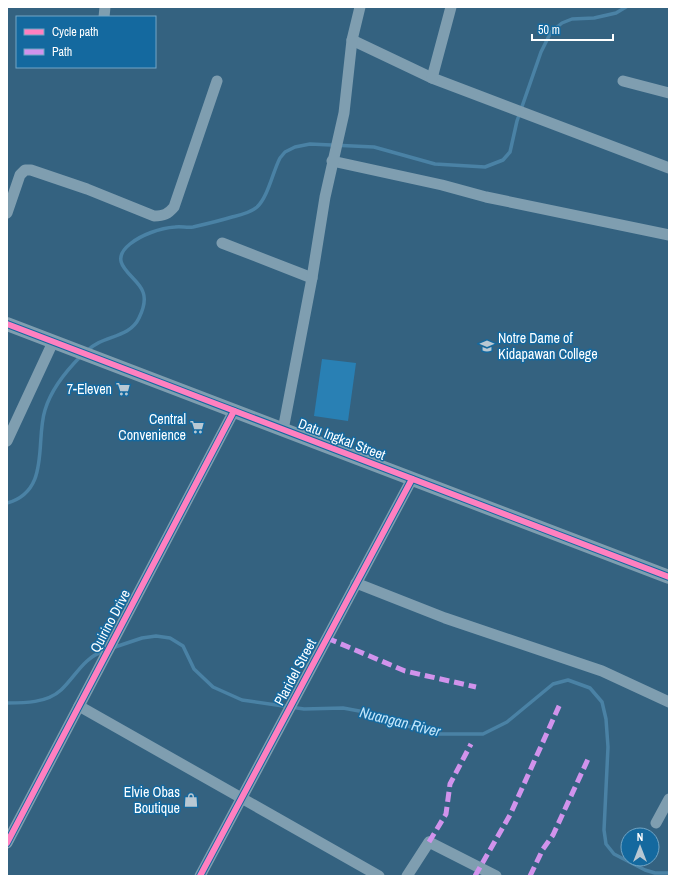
<svg xmlns="http://www.w3.org/2000/svg" width="676" height="883" viewBox="0 0 676 883" font-family="'Archivo Narrow',sans-serif">
	<rect width="100%" height="100%" fill="#346280"/>
	<polygon fill="#2980b4" points="322,359 356,363 348,421 314,416"/>
	<g fill="none" stroke-linecap="round" stroke-linejoin="round">
		<g stroke="#4a82a5" stroke-width="3.5">
			<path d="M87,351C102,335 129,339 139,318C143,310 146,300 143,292C138,276 105,264 130,244C141,235 160,228 175,227C181,226 187,228 193,227C206,224 219,221 232,217C240,215 250,213 257,207C268,197 273,171 280,158L285,152L295,147L310,144L374,147L435,164L485,167L503,160L510,152L517,121L541,52L551,32L562,23L572,19L594,18L616,13L626,7"/>
			<path d="M7,503C51,491 35,441 45,410C51,390 66,371 81,356"/>
			<polyline points="112,648 142,638 156,636 170,638 183,646 194,669 213,687 242,700 304,709 343,708 370,713 400,724 437,734 483,734 507,722 553,684 568,680 590,688 602,702 606,719 608,747 604,830 606,844 614,854 645,870 655,873 669,873"/>
			<path d="M7,703C24,703 47,703 61,690C76,676 83,658 104,651"/>
		</g>
		<g stroke="#7f9eb0" stroke-width="11">
			<polyline points="104,17 105,7"/>
			<polyline points="352,40 432,78 669,168"/>
			<polyline points="432,78 451,7"/>
			<polyline points="623,81 669,93"/>
			<polyline points="332,161 442,185 486,197 669,235"/>
			<path d="M7,213L20,175L25,170H31L87,189L154,216C164,216 168,214 174,207L217,81"/>
			<polyline points="222,243 312,278"/>
			<polyline points="283,430 312,278 325,197 344,113 352,40 360,7"/>
			<polyline points="7,441 53,342"/>
			<polyline points="356,583 445,618 602,671 669,702"/>
			<polyline points="79,706 379,876"/>
			<polyline points="656,823 669,799"/>
			<polyline points="7,843 234,411"/>
			<polyline points="200,876 412,479"/>
			<polyline points="407,876 429,842 496,876"/>
		</g>
		<polyline stroke="#7f9eb0" stroke-width="14" points="7,324 669,577"/>
		<g stroke="#d193ec" stroke-width="5" stroke-dasharray="10 5" stroke-linecap="butt">
			<polyline points="327,638 405,671 476,687"/>
			<polyline points="429,842 446,814 450,784 471,744"/>
			<polyline points="475,876 510,815 560,704"/>
			<polyline points="530,876 543,849 553,835 589,757"/>
		</g>
		<defs>
			<g id="cycleway">
				<polyline points="7,324 669,577"/>
				<polyline points="7,843 234,411"/>
				<polyline points="200,876 412,479"/>
			</g>
		</defs>
		<use href="#cycleway" stroke="#14699f" stroke-width="8"/>
		<use href="#cycleway" stroke="#ff80c0" stroke-width="6"/>
	</g>
	<defs>
		<symbol id="university-bare" viewBox="-9 -9 18 18"><path d="M0-5L7-2L0 1L-7-2ZM-4 1L0 2.5L4 1V4Q0 6-4 4Z" fill="#b8c8d3" stroke="#14699f" stroke-width="2.5" paint-order="stroke"/></symbol>
		<symbol id="supermarket-bare" viewBox="-9 -9 18 18"><path d="M-6-5.5h2.5l.6 2H6L4.5 2H-2.5L-4.4-4H-6ZM-1.5 3.2a1.3 1.3 0 1 0 .1 0ZM3 3.2a1.3 1.3 0 1 0 .1 0Z" fill="#b8c8d3" stroke="#14699f" stroke-width="2.5" paint-order="stroke"/></symbol>
		<symbol id="shop-bare" viewBox="-9 -9 18 18"><path d="M-5-2.5h2.3a2.7 3.5 0 0 1 5.4 0H5L5.5 6h-11ZM-1.5-2.5h3a1.5 2.3 0 0 0-3 0Z" fill="#b8c8d3" stroke="#14699f" stroke-width="2.5" paint-order="stroke"/></symbol>
	</defs>
	<g fill-rule="evenodd">
		<use href="#university-bare" x="477" y="336" width="20" height="20"/>
		<use href="#supermarket-bare" x="113" y="379" width="20" height="20"/>
		<use href="#supermarket-bare" x="187" y="417" width="20" height="20"/>
		<use href="#shop-bare" x="181" y="790" width="20" height="20"/>
	</g>
	<g text-anchor="middle" stroke-width="3" stroke-linejoin="round" paint-order="stroke">
		<g font-size="14" fill="#fff" stroke="#14699f" text-anchor="end">
			<text x="498" y="343" text-anchor="start">Notre Dame of<tspan x="498" dy="16">Kidapawan College</tspan></text>
			<text x="112" y="394">7-Eleven</text>
			<text x="186" y="424">Central<tspan x="186" dy="16">Convenience</tspan></text>
			<text x="180" y="797">Elvie Obas<tspan x="180" dy="16">Boutique</tspan></text>
		</g>
		<g font-size="14" fill="#fff" stroke="#14699f">
			<text transform="translate(342 439) rotate(21)" y="5">Datu Ingkal Street</text>
			<text transform="translate(110 621) rotate(-62)" y="5">Quirino Drive</text>
			<text transform="translate(295 672) rotate(-62)" y="5">Plaridel Street</text>
		</g>
		<g font-size="15" font-style="italic" fill="#c4e6fb" stroke="#14699f">
			<text transform="translate(400 722) rotate(14)" y="5">Nuangan River</text>
		</g>
	</g>
	<rect width="676" height="883" fill="none" stroke="#ffffff" stroke-width="16"/>
	<rect x="16" y="16" width="140" height="52" fill="#14699f" stroke="#72a5c5"/>
	<rect x="24" y="29" width="20" height="6" fill="#ff80c0" stroke="#72a5c5"/>
	<text x="52" y="36" font-size="12" fill="#ffffff">Cycle path</text>
	<rect x="24" y="49" width="20" height="6" fill="#d193ec" stroke="#72a5c5"/>
	<text x="52" y="56" font-size="12" fill="#ffffff">Path</text>
	<g transform="translate(640 847)"><circle r="19" fill="#14699f" stroke="#72a5c5"/>
	<path d="M0-3L7 15L0 10L-7 15Z" fill="#b8c8d3"/>
	<text y="-6" font-size="11" font-weight="bold" text-anchor="middle" fill="#ffffff">N</text>
	</g>
	<path d="M532 34v6h81v-6" fill="none" stroke="#ffffff" stroke-width="2"/>
	<text x="538" y="34" font-size="12" fill="#ffffff" stroke="#14699f" stroke-width="3" paint-order="stroke">50 m</text>
</svg>
